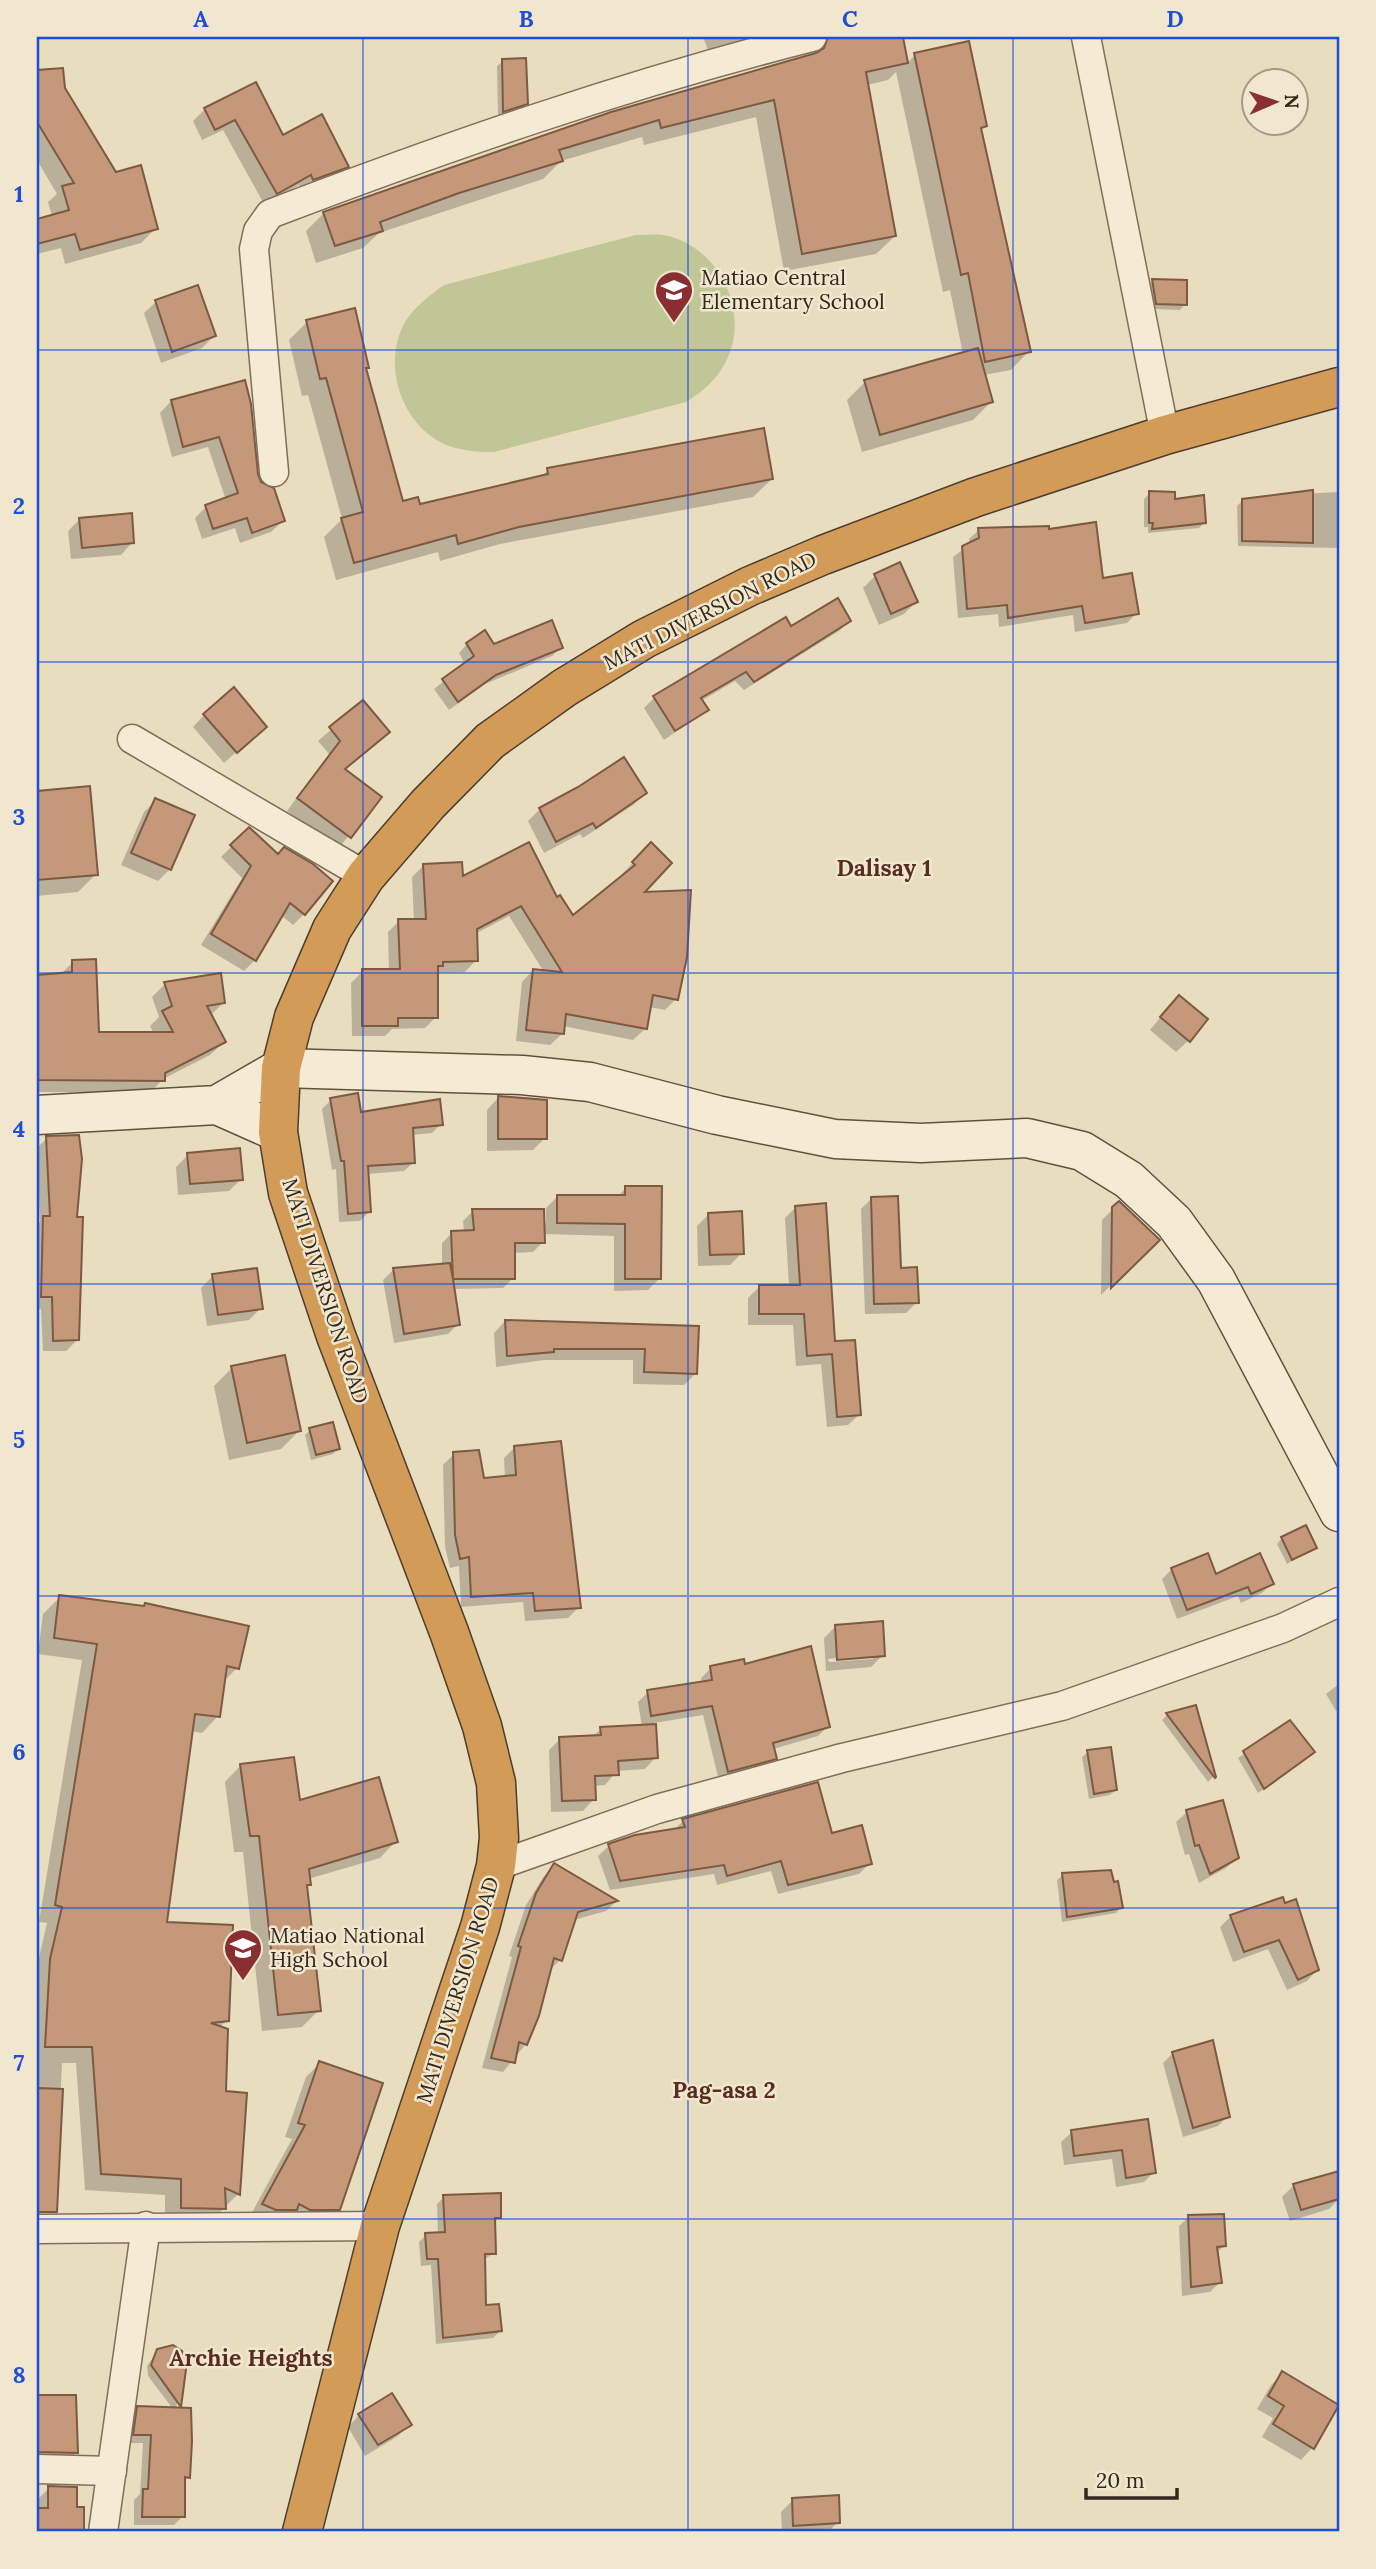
<svg xmlns="http://www.w3.org/2000/svg" width="1376" height="2569" viewBox="0 0 1376 2569" font-family="Lora,serif">
	<rect width="100%" height="100%" fill="#e9ddc0"/>
	<path fill="#c0c696" d="M636,235C645,235 654,234 663,235C720,245 753,315 724,365C715,382 701,392 686,402L494,452C476,452 459,451 442,443C400,422 382,363 405,322C415,306 429,296 444,285Z"/>
	<g fill="#0003" fill-rule="evenodd">
		<polygon points="703,37 778,37 710,55"/>
		<polygon points="858,37 901,37 907,63 915,55 985,126 980,131 1029,351 1011,370 984,375 991,402 973,420 862,452 847,400 865,382 963,354 950,290 943,292 896,72 888,80 867,85 895,236 876,254 784,271 756,117 644,145 642,137 561,161 543,179 379,233 363,248 316,263 306,231 324,213 817,55 829,43"/>
		<polygon points="1096,37 1128,37 1097,40"/>
		<polygon points="503,61 526,103 520,109 498,116 497,66"/>
		<polygon points="62,69 63,89 115,174 156,228 141,243 65,264 61,248 37,254 37,221 52,216 48,202 57,194 37,160 37,71"/>
		<polygon points="255,84 282,138 346,166 335,178 301,191 299,185 264,204 223,130 202,140 193,121 205,109"/>
		<polygon points="1153,281 1185,304 1180,310 1151,309 1148,286"/>
		<polygon points="156,302 214,336 202,348 161,363 144,313"/>
		<polygon points="307,322 367,367 364,370 402,503 419,506 541,477 548,470 772,479 753,497 500,544 440,561 438,552 336,580 324,537 342,519 308,395 302,396 289,340"/>
		<polygon points="244,382 256,475 283,521 271,532 240,543 235,528 202,539 195,518 206,507 226,500 208,447 172,457 160,413 171,401"/>
		<polygon points="1339,492 1339,548 1238,546 1237,506 1243,500 1259,496"/>
		<polygon points="1150,493 1174,501 1205,522 1199,528 1148,533 1148,527 1144,527 1144,499"/>
		<polygon points="80,519 132,543 121,555 71,559 68,531"/>
		<polygon points="979,530 1048,531 1137,613 1127,623 1075,632 1073,615 999,627 998,614 958,618 953,557 970,544 969,539"/>
		<polygon points="875,576 916,602 904,614 879,625 863,588"/>
		<polygon points="785,619 791,628 849,621 839,631 744,690 735,681 701,701 707,710 664,740 644,708 654,698"/>
		<polygon points="467,644 493,646 561,647 552,656 485,684 449,710 434,689 465,664 459,653"/>
		<polygon points="363,702 388,732 344,770 380,797 338,849 287,811 329,754 318,741"/>
		<polygon points="204,715 252,738 224,763 193,727"/>
		<polygon points="89,788 96,874 78,892 37,896 37,792"/>
		<polygon points="579,789 645,793 633,805 583,838 580,834 544,853 528,821 540,809"/>
		<polygon points="156,800 170,869 158,881 121,865 144,812"/>
		<polygon points="249,829 304,914 293,925 281,915 255,960 244,971 201,945 242,878 221,857"/>
		<polygon points="651,844 641,894 676,999 665,1010 649,1007 645,1029 633,1040 563,1026 562,1034 550,1045 516,1041 522,982 533,970 544,972 509,916 475,934 476,960 465,972 436,973 436,1017 425,1028 392,1029 385,1036 352,1036 351,983 363,971 389,971 388,932 399,921 414,921 412,877 424,865 461,879 556,899 572,917 624,876 622,874"/>
		<polygon points="73,962 98,1033 154,1034 150,1026 159,1017 152,997 165,984 224,1002 210,1016 224,1042 210,1055 163,1079 150,1093 37,1092 37,976 60,975"/>
		<polygon points="1167,1009 1188,1041 1176,1052 1150,1030"/>
		<polygon points="498,1098 545,1138 533,1150 487,1151 487,1110"/>
		<polygon points="331,1100 360,1114 441,1124 432,1133 412,1135 414,1162 404,1171 367,1174 369,1212 360,1221 339,1222 336,1169 332,1170 322,1109"/>
		<polygon points="47,1138 75,1218 77,1340 66,1351 43,1351 41,1309 37,1309 37,1225 40,1222 37,1148"/>
		<polygon points="188,1155 241,1179 229,1191 178,1195 176,1167"/>
		<polygon points="626,1188 660,1278 648,1290 614,1291 614,1236 543,1234 543,1242 533,1252 513,1253 513,1278 503,1288 452,1289 458,1324 448,1334 394,1343 383,1280 393,1270 442,1265 442,1243 452,1233 464,1232 463,1221 473,1211 546,1223 546,1208 558,1196 617,1197"/>
		<polygon points="871,1199 899,1270 917,1302 906,1313 865,1314 861,1209"/>
		<polygon points="1119,1203 1157,1240 1101,1295 1102,1220"/>
		<polygon points="796,1207 834,1343 860,1414 848,1425 827,1427 821,1364 796,1366 793,1325 748,1325 748,1298 759,1287 789,1287 785,1218"/>
		<polygon points="709,1214 742,1253 730,1265 698,1266 697,1226"/>
		<polygon points="213,1276 261,1308 249,1320 207,1326 201,1288"/>
		<polygon points="505,1321 697,1327 696,1373 684,1385 633,1384 633,1360 544,1360 496,1367 494,1333"/>
		<polygon points="232,1368 299,1431 281,1449 229,1460 214,1386"/>
		<polygon points="310,1430 338,1448 333,1454 311,1460 305,1435"/>
		<polygon points="514,1448 579,1607 568,1618 525,1621 523,1602 461,1607 459,1566 450,1568 445,1547 443,1465 454,1454 482,1480 505,1478 504,1458"/>
		<polygon points="1282,1538 1314,1547 1287,1564 1277,1544"/>
		<polygon points="1172,1569 1272,1583 1262,1593 1241,1603 1238,1596 1177,1619 1162,1579"/>
		<polygon points="60,1597 237,1668 223,1682 218,1716 202,1733 191,1731 165,1924 227,2020 219,2028 224,2093 238,2194 207,2225 165,2224 165,2195 85,2190 76,2063 62,2063 56,2195 37,2212 37,1966 47,1923 39,1922 82,1660 38,1654 43,1614"/>
		<path d="M836,1626L883,1655L871,1667L826,1671L824,1638ZM873,1655V1659L829,1662L828,1659Z"/>
		<polygon points="743,1666 828,1726 818,1736 773,1749 775,1758 765,1768 719,1781 703,1715 654,1723 656,1757 645,1769 617,1771 605,1785 594,1786 594,1799 583,1811 551,1812 549,1750 560,1739 592,1737 601,1729 642,1727 638,1702 648,1692 702,1684 701,1678 711,1668"/>
		<polygon points="1339,1684 1339,1709 1336,1711 1326,1694"/>
		<polygon points="1195,1707 1213,1777 1208,1782 1162,1720 1167,1715"/>
		<polygon points="1290,1723 1307,1757 1258,1793 1238,1758"/>
		<polygon points="1088,1752 1116,1790 1110,1795 1089,1799 1082,1757"/>
		<polygon points="241,1765 298,1803 396,1841 380,1858 308,1879 305,1888 319,2010 302,2027 262,2031 243,1852 234,1852 225,1782"/>
		<polygon points="816,1784 830,1835 870,1863 859,1874 778,1894 771,1871 717,1885 714,1874 610,1890 598,1856 609,1846 673,1831 683,1821"/>
		<polygon points="1187,1812 1237,1857 1226,1868 1199,1883 1189,1854 1185,1855 1176,1822"/>
		<polygon points="554,1866 616,1902 606,1911 574,1920 560,1960 549,1971 526,2044 503,2072 482,2068 512,1957 509,1956 526,1905 544,1876"/>
		<polygon points="1063,1875 1121,1907 1116,1913 1062,1922 1057,1880"/>
		<polygon points="1282,1899 1317,1970 1307,1981 1287,1990 1268,1949 1233,1962 1220,1927 1231,1916"/>
		<polygon points="1173,2053 1228,2116 1218,2126 1183,2137 1163,2063"/>
		<polygon points="320,2063 338,2209 324,2223 249,2218 292,2139 285,2137 306,2077"/>
		<polygon points="1146,2121 1154,2172 1144,2182 1116,2187 1112,2159 1064,2165 1061,2142 1072,2132"/>
		<polygon points="1335,2174 1339,2199 1329,2209 1290,2221 1282,2197 1294,2185"/>
		<polygon points="444,2197 499,2217 494,2223 495,2253 483,2260 484,2307 500,2331 493,2338 436,2344 431,2265 421,2266 419,2242 426,2235 438,2234 437,2204"/>
		<polygon points="1189,2217 1224,2246 1216,2253 1220,2282 1210,2292 1182,2296 1179,2226"/>
		<polygon points="158,2351 184,2357 176,2409 189,2477 183,2482 183,2516 174,2525 134,2525 134,2500 140,2494 143,2443 125,2443 129,2417 138,2408 173,2409 148,2376 147,2366"/>
		<polygon points="1283,2373 1312,2448 1301,2460 1262,2437 1273,2418 1257,2409 1271,2385"/>
		<polygon points="75,2396 76,2453 64,2464 37,2463 37,2399"/>
		<polygon points="359,2415 409,2424 398,2436 365,2456 348,2427"/>
		<polygon points="49,2488 76,2509 83,2509 83,2532 37,2532 37,2500"/>
		<polygon points="793,2500 838,2522 828,2532 782,2532 781,2512"/>
	</g>
	<g fill="#c49879" stroke="#7d5942" stroke-width="2">
		<polygon points="828,37 903,37 908,63 866,72 896,236 802,254 774,100 661,128 659,120 559,150 563,161 459,193 380,222 383,231 335,246 323,212 611,112 816,53 824,48"/>
		<polygon points="969,41 987,126 981,128 1031,352 985,362 968,273 961,275 914,53"/>
		<polygon points="526,58 528,104 503,112 502,59"/>
		<polygon points="63,68 65,88 116,172 141,165 158,229 80,250 75,234 37,244 37,219 69,210 62,186 74,183 37,122 37,70"/>
		<polygon points="256,82 283,135 322,114 349,167 313,180 311,175 277,194 235,120 215,130 204,108"/>
		<polygon points="1152,279 1187,280 1187,305 1156,304"/>
		<polygon points="198,285 216,336 172,352 155,300"/>
		<polygon points="355,308 369,368 366,368 403,501 418,497 420,504 548,474 547,468 764,428 773,479 519,527 458,544 456,535 354,563 341,518 363,512 326,378 320,379 306,320"/>
		<polygon points="978,348 993,402 880,435 864,380"/>
		<polygon points="245,380 251,404 258,474 261,482 274,488 285,521 252,533 247,518 213,529 205,505 238,493 219,437 183,447 171,400"/>
		<polygon points="1313,490 1313,543 1242,541 1242,499"/>
		<polygon points="1149,491 1175,492 1175,499 1204,495 1206,523 1152,529 1153,523 1149,523"/>
		<polygon points="132,513 134,543 82,548 79,518"/>
		<polygon points="1096,522 1103,578 1132,573 1139,614 1085,623 1082,606 1008,618 1007,605 967,609 962,546 979,538 978,528 1049,526 1049,529"/>
		<polygon points="900,562 918,602 891,614 874,574"/>
		<polygon points="838,598 851,621 754,682 746,672 701,698 709,710 675,731 653,696 786,617 791,626"/>
		<polygon points="552,620 563,648 496,675 458,702 442,679 474,656 466,643 485,630 494,644"/>
		<polygon points="234,687 267,727 237,753 203,714"/>
		<polygon points="363,700 390,732 345,769 382,797 351,838 297,798 340,741 329,727"/>
		<polygon points="624,757 647,793 596,828 593,823 556,842 539,808 578,787"/>
		<polygon points="90,786 98,875 37,880 37,791"/>
		<polygon points="155,798 195,815 171,870 131,853"/>
		<polygon points="249,827 278,854 284,847 313,864 333,881 305,915 290,903 256,961 211,934 251,866 230,845"/>
		<polygon points="529,842 557,897 560,895 573,915 635,865 632,862 651,842 672,863 645,892 691,890 687,957 678,1000 653,995 647,1029 566,1014 564,1034 526,1030 533,969 562,972 521,906 477,929 478,961 443,962 443,966 438,966 438,1018 398,1018 398,1026 362,1026 362,969 400,969 398,919 426,919 423,864 462,862 463,876"/>
		<polygon points="96,959 99,1032 173,1032 162,1011 172,1006 164,982 221,973 225,1003 207,1006 226,1042 165,1073 165,1081 37,1080 37,975 72,972 72,960"/>
		<polygon points="1179,995 1208,1019 1190,1042 1160,1017"/>
		<polygon points="358,1093 361,1112 440,1099 443,1125 413,1128 415,1163 368,1166 371,1212 348,1214 344,1161 341,1161 330,1098"/>
		<polygon points="498,1096 547,1100 547,1139 498,1139"/>
		<polygon points="79,1135 82,1159 77,1217 83,1217 79,1340 53,1341 52,1297 41,1297 43,1216 50,1216 46,1136"/>
		<polygon points="240,1148 243,1180 190,1184 187,1153"/>
		<polygon points="625,1186 662,1186 661,1279 625,1279 625,1224 557,1223 557,1195 625,1195"/>
		<polygon points="898,1196 901,1268 917,1267 919,1303 874,1304 871,1197"/>
		<polygon points="1119,1201 1160,1240 1111,1288 1112,1207"/>
		<polygon points="826,1203 835,1341 855,1340 861,1415 837,1417 832,1354 807,1356 804,1314 759,1314 759,1285 800,1285 795,1206"/>
		<polygon points="472,1209 544,1209 545,1243 515,1243 515,1279 453,1279 460,1325 404,1334 393,1268 450,1263 453,1279 451,1231 474,1230"/>
		<polygon points="742,1211 744,1254 710,1255 708,1213"/>
		<polygon points="257,1268 263,1309 218,1315 212,1274"/>
		<polygon points="505,1320 699,1326 697,1374 644,1372 645,1349 554,1349 554,1352 507,1356"/>
		<polygon points="285,1355 301,1431 247,1443 231,1366"/>
		<polygon points="333,1422 340,1449 316,1455 309,1428"/>
		<polygon points="561,1441 581,1608 535,1611 533,1593 471,1597 469,1557 460,1559 455,1535 453,1452 479,1450 484,1478 516,1475 514,1446"/>
		<polygon points="1306,1525 1317,1548 1292,1560 1281,1537"/>
		<polygon points="1208,1553 1216,1574 1260,1553 1274,1584 1251,1594 1248,1587 1187,1610 1171,1568"/>
		<polygon points="59,1595 144,1606 145,1603 249,1626 239,1669 227,1666 220,1717 195,1714 167,1922 233,1925 229,2021 211,2023 228,2029 226,2091 247,2093 240,2195 225,2188 226,2209 181,2208 181,2179 101,2174 92,2047 45,2047 50,1959 62,1907 55,1905 97,1644 54,1638"/>
		<polygon points="883,1621 885,1656 837,1660 835,1625"/>
		<polygon points="811,1646 830,1727 773,1743 777,1759 728,1772 712,1706 651,1716 647,1690 712,1680 710,1666 744,1659 745,1664"/>
		<polygon points="1196,1705 1216,1777 1215,1778 1166,1713"/>
		<polygon points="1290,1720 1315,1752 1264,1789 1243,1751"/>
		<polygon points="656,1724 658,1758 618,1761 619,1775 595,1776 596,1800 562,1801 559,1737 601,1735 600,1727"/>
		<polygon points="1111,1747 1117,1790 1094,1794 1087,1750"/>
		<polygon points="294,1757 300,1800 379,1777 398,1842 309,1869 311,1885 307,1885 321,2011 278,2015 259,1836 250,1836 240,1764"/>
		<polygon points="818,1782 832,1833 862,1825 872,1864 788,1885 781,1861 727,1876 724,1865 620,1881 608,1844 635,1835 685,1827 682,1819"/>
		<polygon points="1223,1800 1239,1858 1210,1874 1199,1845 1195,1846 1186,1810"/>
		<polygon points="554,1863 618,1901 578,1912 562,1961 554,1958 539,2016 527,2045 519,2042 515,2063 491,2058 521,1947 518,1946 536,1893"/>
		<polygon points="1111,1870 1114,1882 1118,1881 1123,1908 1067,1917 1062,1873"/>
		<polygon points="1283,1897 1285,1903 1296,1899 1319,1970 1298,1980 1279,1940 1244,1952 1230,1915"/>
		<polygon points="1213,2040 1230,2117 1193,2128 1172,2052"/>
		<polygon points="319,2061 383,2083 340,2210 310,2210 299,2204 297,2210 276,2210 262,2204 305,2125 298,2123"/>
		<polygon points="37,2088 63,2089 57,2212 37,2212"/>
		<polygon points="1148,2119 1156,2173 1126,2178 1122,2150 1074,2156 1071,2130"/>
		<polygon points="1339,2171 1339,2199 1301,2210 1293,2184"/>
		<polygon points="501,2193 501,2218 495,2218 496,2254 485,2254 486,2305 499,2304 502,2331 443,2338 438,2259 427,2259 425,2233 445,2232 443,2195"/>
		<polygon points="1224,2214 1226,2246 1217,2247 1222,2283 1191,2287 1188,2215"/>
		<polygon points="173,2345 182,2351 187,2362 181,2407 151,2365 157,2349"/>
		<polygon points="1282,2371 1339,2405 1314,2449 1273,2424 1284,2406 1268,2396"/>
		<polygon points="392,2393 412,2425 378,2445 358,2414"/>
		<polygon points="38,2395 76,2395 78,2453 38,2452"/>
		<polygon points="137,2406 191,2408 192,2441 190,2478 185,2477 185,2517 142,2517 143,2489 148,2489 151,2435 133,2435"/>
		<polygon points="48,2486 77,2487 77,2507 84,2507 84,2532 37,2532 37,2508 48,2508"/>
		<polygon points="839,2495 840,2523 793,2526 792,2498"/>
	</g>
	<g fill="none" stroke-linecap="round" stroke-linejoin="round">
		<defs>
			<g id="street">
				<polyline points="1086,37 1165,435"/>
				<path d="M274,472L254,249L258,231L270,214C448,146 627,84 812,37"/>
				<polyline points="132,739 366,876"/>
				<polyline points="496,1866 657,1809 842,1758 1062,1706 1283,1628 1339,1602"/>
				<polyline points="37,2229 380,2226"/>
				<polyline points="37,2469 112,2471"/>
				<polyline points="103,2532 146,2226"/>
			</g>
			<g id="secondary">
				<polyline points="217,1105 278,1132"/>
				<polyline points="37,1115 217,1105 281,1068 522,1075 590,1082 717,1115 835,1139 921,1143 1027,1138 1082,1151 1129,1180 1174,1222 1216,1280 1339,1512"/>
			</g>
			<polyline id="highway" points="302,2532 380,2226 480,1927 496,1866 499,1838 496,1783 482,1726 449,1632 336,1336 288,1193 278,1132 281,1068 294,1017 332,929 366,876 428,804 490,741 564,688 644,639 750,586 823,555 976,497 1165,435 1339,387"/>
		</defs>
		<use href="#street" stroke="#816e5a" stroke-width="31"/>
		<use href="#secondary" stroke="#62503d" stroke-width="41"/>
		<use href="#highway" stroke="#4e3d2e" stroke-width="41"/>
		<use href="#street" stroke="#f5ead3" stroke-width="28"/>
		<use href="#secondary" stroke="#f5ead3" stroke-width="38"/>
		<use href="#highway" stroke="#d29b57" stroke-width="38"/>
	</g>
	<path fill="none" stroke="#1d4ed8" stroke-width="2" stroke-opacity="0.55" d="M363,37V2532M688,37V2532M1013,37V2532M37,350H1339M37,662H1339M37,973H1339M37,1284H1339M37,1596H1339M37,1908H1339M37,2219H1339"/>
	<defs>
		<symbol id="school-pin" viewBox="-11 -11 22 30"><path d="M0 17L-7.5 6A9.5 9.5 0 1 1 7.5 6Z" fill="#8a2f31" stroke="#f1e7cf"/><path d="M0-5L7-2L0 1L-7-2ZM-4 1L0 2.5L4 1V4Q0 6-4 4Z" fill="#fff"/></symbol>
	</defs>
	<g fill-rule="evenodd">
		<use href="#school-pin" x="652" y="268" width="44" height="60"/>
		<use href="#school-pin" x="221" y="1926" width="44" height="60"/>
	</g>
	<g text-anchor="middle" stroke-width="5" stroke-linejoin="round" paint-order="stroke">
		<g font-size="21" fill="#32271d" stroke="#f1e7cf" text-anchor="start">
			<text x="701" y="285">Matiao Central<tspan x="701" dy="24">Elementary School</tspan></text>
			<text x="270" y="1943">Matiao National<tspan x="270" dy="24">High School</tspan></text>
		</g>
		<g font-size="21" fill="#32271d" stroke="#f1e7cf">
			<text transform="translate(710 611) rotate(-27)" y="7">MATI DIVERSION ROAD</text>
			<text transform="translate(325 1291) rotate(72)" y="7">MATI DIVERSION ROAD</text>
			<text transform="translate(458 1990) rotate(-73)" y="7">MATI DIVERSION ROAD</text>
		</g>
		<g font-size="23" font-weight="bold" fill="#5a2c20" stroke="#f1e7cf">
			<text x="884" y="876">Dalisay 1</text>
			<text x="724" y="2098">Pag-asa 2</text>
			<text x="251" y="2366">Archie Heights</text>
		</g>
	</g>
	<rect width="1376" height="2569" fill="none" stroke="#f1e7cf" stroke-width="77"/>
	<g transform="translate(1275 102) rotate(88)"><circle r="33" fill="#f1e7cf" stroke="#a59a88" stroke-width="2"/>
	<path d="M0-5L12 26L0 18L-12 26Z" fill="#8a2f31"/>
	<text y="-10" font-size="19" font-weight="bold" text-anchor="middle" fill="#32271d">N</text>
	</g>
	<path d="M1086 2488v10h91v-10" fill="none" stroke="#32271d" stroke-width="3.5"/>
	<text x="1096" y="2488" font-size="21" fill="#32271d" stroke="#f1e7cf" stroke-width="5" paint-order="stroke">20 m</text>
	<rect x="38" y="38" width="1300" height="2492" fill="none" stroke="#1d4ed8" stroke-width="2.5"/>
	<g font-size="23" text-anchor="middle" font-weight="bold" fill="#1d4ed8">
		<text x="201" y="27">A</text>
		<text x="526" y="27">B</text>
		<text x="850" y="27">C</text>
		<text x="1175" y="27">D</text>
		<text x="19" y="202">1</text>
		<text x="19" y="514">2</text>
		<text x="19" y="825">3</text>
		<text x="19" y="1137">4</text>
		<text x="19" y="1448">5</text>
		<text x="19" y="1760">6</text>
		<text x="19" y="2071">7</text>
		<text x="19" y="2383">8</text>
	</g>
</svg>
